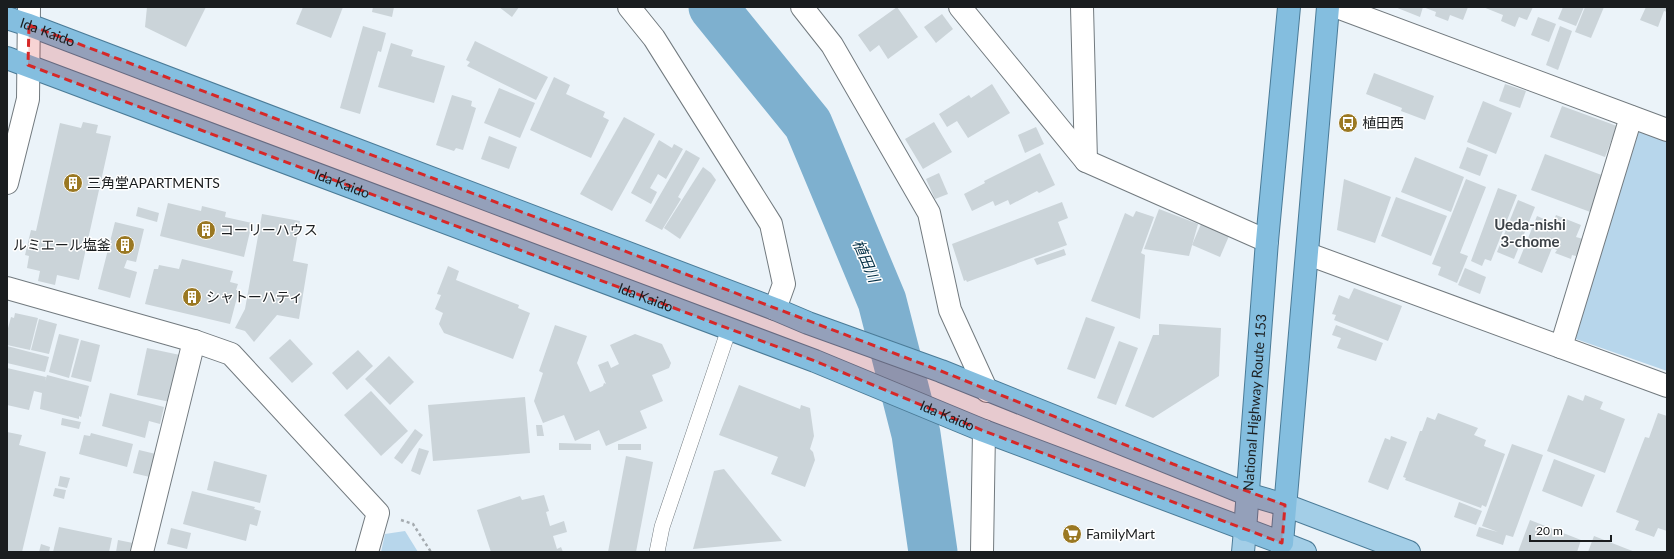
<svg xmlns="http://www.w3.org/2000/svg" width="1674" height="559" viewBox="0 0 1674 559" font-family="Lato,'Noto Sans JP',sans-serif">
	<rect width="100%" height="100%" fill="#ebf3f9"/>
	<g fill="#b7d6eb">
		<polygon points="1639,131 1667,141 1667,371 1573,338"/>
		<polygon points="405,531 418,552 381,552 385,534"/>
	</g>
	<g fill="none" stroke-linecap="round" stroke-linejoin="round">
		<polyline stroke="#7eb0cf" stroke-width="49" points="713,7 808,124 882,301 916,434 933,552"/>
	</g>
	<g fill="#cbd4d9">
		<polygon points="147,7 206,7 186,47 145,27"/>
		<polygon points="303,7 343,7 331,38 296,24"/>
		<polygon points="373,7 394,7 392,17 372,12"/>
		<polygon points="499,7 519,7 512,17"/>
		<polygon points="897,7 918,37 888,59 879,45 870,52 858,35"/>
		<polygon points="1395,7 1468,7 1463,20 1450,15 1448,21 1435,16 1436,12 1423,7 1420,17"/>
		<polygon points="1483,7 1533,7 1527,20 1519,17 1515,27 1501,21 1503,15"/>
		<polygon points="1563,7 1584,7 1576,26 1558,19"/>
		<polygon points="1585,7 1604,7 1591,38 1575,32"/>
		<polygon points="1646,7 1667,7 1667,12 1664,11 1658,27 1640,20"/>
		<polygon points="942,14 953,29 936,43 924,27"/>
		<polygon points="1538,17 1556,24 1549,42 1531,35"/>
		<polygon points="363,26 386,33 381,52 378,51 360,114 340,108"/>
		<polygon points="1560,26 1572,31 1558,70 1546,65"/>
		<polygon points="475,41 548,77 536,100 467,66 470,62 466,60"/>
		<polygon points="391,43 413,50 411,56 445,66 434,103 378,87"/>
		<polygon points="1374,73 1434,96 1425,120 1401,111 1402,108 1366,94"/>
		<polygon points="554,77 570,85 566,94 605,112 603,117 609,120 591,158 530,130"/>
		<polygon points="992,84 1010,113 968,138 957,121 947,127 939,114 969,95 971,98"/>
		<polygon points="1505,84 1526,91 1520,108 1499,101"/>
		<polygon points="499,88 535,103 520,138 484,123"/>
		<polygon points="452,95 472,101 471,106 476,108 463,150 456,148 454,151 436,145"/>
		<polygon points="1483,101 1512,113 1496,154 1467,142"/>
		<polygon points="1562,106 1617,126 1605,157 1550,137"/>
		<polygon points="624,117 655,134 612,211 580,194"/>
		<polygon points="83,122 98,125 96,133 111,136 79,280 57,275 55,285 38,281 40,271 27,268 29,256 25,255 31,230 36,231 60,123 81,128"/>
		<polygon points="934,122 952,152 923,169 905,139"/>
		<polygon points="1036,127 1044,144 1025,153 1018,135"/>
		<polygon points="489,136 517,147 509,169 481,159"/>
		<polygon points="659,140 672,148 674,144 683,149 666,179 658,174 650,188 657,192 651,204 631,193"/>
		<polygon points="1467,147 1488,155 1480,176 1459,168"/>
		<polygon points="686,150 700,158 678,197 681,199 662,230 645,221"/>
		<polygon points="1040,153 1055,185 1039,193 1037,191 1010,205 1008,200 995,206 993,201 972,211 964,194 985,183 984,181"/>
		<polygon points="1545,154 1607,177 1593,213 1531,190"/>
		<polygon points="1415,157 1464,177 1451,212 1401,192"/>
		<polygon points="703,167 711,173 716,180 680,239 664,228"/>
		<polygon points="939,173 948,194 935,199 926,179"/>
		<polygon points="1344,179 1391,197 1375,243 1337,230"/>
		<polygon points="1466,179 1486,187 1460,253 1468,256 1457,283 1438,275 1441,267 1432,264"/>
		<polygon points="1498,188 1517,195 1491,261 1485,259 1482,266 1471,261"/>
		<polygon points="1396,197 1447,216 1431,256 1381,236"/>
		<polygon points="1518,200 1535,207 1514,259 1497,252"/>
		<polygon points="1062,202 1068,218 1058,222 1067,245 967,282 966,280 964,281 952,244"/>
		<polygon points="168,203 201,211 202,206 226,212 225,217 252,223 244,257 160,236"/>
		<polygon points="138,207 159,213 157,222 136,216"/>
		<polygon points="1159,209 1198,224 1189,256 1144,249"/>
		<polygon points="1136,211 1154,217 1141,253 1145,255 1140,319 1091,301 1125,213 1133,217"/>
		<polygon points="262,214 300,221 293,261 308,264 299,319 277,315 254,342 245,331 235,328 245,309"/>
		<polygon points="1556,215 1581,225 1576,237 1583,239 1576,256 1572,255 1571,259 1555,253 1557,250 1552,248 1542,273 1518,263 1537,216 1553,223"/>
		<polygon points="115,222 144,229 136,262 127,260 124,268 137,272 130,298 98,289"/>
		<polygon points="1201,224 1229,236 1220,257 1192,245"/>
		<polygon points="1064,249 1066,255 1037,265 1034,259"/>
		<polygon points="182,259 233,271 230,282 238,284 236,290 239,290 230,324 145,304 154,269 158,269 159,265 179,269"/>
		<polygon points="448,266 459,271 456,280 519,305 518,308 530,313 513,359 444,333 439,324 443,313 435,309 441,295 437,294"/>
		<polygon points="1465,268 1486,277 1480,294 1458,285"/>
		<polygon points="1354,288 1402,306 1388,341 1334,320 1336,315 1332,314 1339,295 1349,299"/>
		<polygon points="15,313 38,318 30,350 7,345 7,332 11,317 14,318"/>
		<polygon points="1086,317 1115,327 1095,379 1067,369"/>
		<polygon points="39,319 57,324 49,354 31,350"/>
		<polygon points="1159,324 1221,328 1219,376 1153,418 1125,406 1153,335 1159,335"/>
		<polygon points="555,325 587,336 577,363 590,392 603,386 604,383 606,384 598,365 608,361 611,368 619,364 610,345 635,334 662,344 671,363 669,368 652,375 663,401 640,411 647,428 606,446 599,430 575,441 564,415 543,423 534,401 543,373 539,371"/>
		<polygon points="1336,325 1383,343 1376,361 1337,348 1341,338 1332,335"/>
		<polygon points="59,334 79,339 69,378 49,372"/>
		<polygon points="290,339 313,364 292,383 269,358"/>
		<polygon points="81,340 100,345 91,382 71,377"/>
		<polygon points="1119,341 1138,348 1116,405 1097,398"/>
		<polygon points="7,346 49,357 45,372 7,363"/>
		<polygon points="147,348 180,355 170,402 137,395"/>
		<polygon points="358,350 373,366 347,390 332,373"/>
		<polygon points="389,356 414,382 390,405 365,379"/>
		<polygon points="7,368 46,377 45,381 47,375 89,386 81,417 79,416 79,419 40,409 42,393 34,391 29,410 7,405"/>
		<polygon points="739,385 800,409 801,405 810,408 814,436 810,449 813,452 815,460 805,487 771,474 778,457 719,435"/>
		<polygon points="371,391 408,431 381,456 344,415"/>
		<polygon points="110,393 164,407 160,424 149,421 145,438 102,426"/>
		<polygon points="1568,395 1583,401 1585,395 1603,402 1600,409 1625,419 1605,473 1547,451"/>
		<polygon points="525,397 530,453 433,461 428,405"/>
		<polygon points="1438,413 1478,428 1474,435 1486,440 1484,446 1505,454 1486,507 1482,505 1481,508 1405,480 1406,478 1403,477 1420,431 1422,431 1427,417 1435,420"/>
		<polygon points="1658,413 1667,416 1667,531 1658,528 1654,537 1635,530 1639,521 1616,512 1645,437 1649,438"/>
		<polygon points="62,418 81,422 79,429 61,425"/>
		<polygon points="536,425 542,425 544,436 537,436"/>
		<polygon points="415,429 423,435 402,464 394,458"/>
		<polygon points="7,432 22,435 19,445 46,452 22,552 7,552"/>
		<polygon points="91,433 133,444 127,467 79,454 84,435 90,436"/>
		<polygon points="1391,436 1407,442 1388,490 1368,482 1385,438 1390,440"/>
		<polygon points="559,443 591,444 591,450 559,450"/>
		<rect x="618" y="444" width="23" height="6"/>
		<polygon points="1512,444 1543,455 1513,537 1506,535 1503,545 1476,536 1479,527 1498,532 1482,526"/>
		<polygon points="419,448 429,451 420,475 411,471"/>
		<polygon points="139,450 160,455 154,478 133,473"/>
		<polygon points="626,456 653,462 636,552 608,552"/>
		<polygon points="1554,459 1595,475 1582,507 1542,491"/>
		<polygon points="214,461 267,475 260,503 207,490"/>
		<polygon points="724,469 782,541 693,549 714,471"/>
		<polygon points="60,476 70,478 67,488 58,486"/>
		<polygon points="55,488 66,490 64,499 53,496"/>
		<polygon points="192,491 255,507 254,509 261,511 257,526 250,524 246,541 183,524"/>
		<polygon points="544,495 549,511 546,512 550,526 564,521 567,532 553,536 557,549 561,547 563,552 491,552 477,510 520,496 522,500"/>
		<polygon points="1459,502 1482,511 1476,525 1454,517"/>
		<polygon points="1530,520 1581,540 1577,552 1518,552"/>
		<polygon points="59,527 112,538 109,552 53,552"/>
		<polygon points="171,528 191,533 187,549 167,544"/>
		<polygon points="1594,536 1635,552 1588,552"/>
		<polygon points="118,540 138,544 137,552 116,552"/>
		<polygon points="41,544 50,547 49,552 39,552"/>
	</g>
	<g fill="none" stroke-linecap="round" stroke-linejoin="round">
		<defs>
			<polyline id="service" points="657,552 662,527 729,329"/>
			<g id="minor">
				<polyline points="802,7 832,45 929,213 950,310 987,391"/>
				<polyline points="960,7 1086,161 1267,241"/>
				<polyline points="1082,7 1086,161"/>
				<polyline points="1337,7 1667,130"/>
				<polyline points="1308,254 1667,386"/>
				<polyline points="7,288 194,341 231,354 378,513 367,552"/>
				<polyline points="1561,347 1631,117"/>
				<polyline points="142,552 194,341"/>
				<polyline points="982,552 984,431"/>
			</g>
			<g id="tertiary">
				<polyline points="629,7 654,38 771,224 784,284 775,309"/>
				<polyline points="7,183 28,99 29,7"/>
			</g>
			<g id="primary">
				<polyline points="1285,505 1409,552"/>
				<polyline points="1243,552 1245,530"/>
				<polyline points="1282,552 1282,543 1305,552"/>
			</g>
			<g id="trunk">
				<path id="s1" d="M7,18L29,25L775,309L808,323L941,371L1247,494L1285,505"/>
				<path id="s2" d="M7,58L815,361L984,431L1282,543L1328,7"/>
				<path id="s3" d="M1245,530L1267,241L1289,7"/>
			</g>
		</defs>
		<use href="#service" stroke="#727a7f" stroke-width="16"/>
		<use href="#minor" stroke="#727a7f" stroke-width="24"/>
		<use href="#tertiary" stroke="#727a7f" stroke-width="24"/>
		<use href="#primary" stroke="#4b7b97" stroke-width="24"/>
		<use href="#trunk" stroke="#4b7b97" stroke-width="24"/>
		<polyline stroke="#a5abb0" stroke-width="2.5" stroke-dasharray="3 3" stroke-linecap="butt" points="401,520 413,524 431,552"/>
		<use href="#service" stroke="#fff" stroke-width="15"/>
		<use href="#minor" stroke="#fff" stroke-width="22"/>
		<use href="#tertiary" stroke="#fff" stroke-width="22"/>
		<use href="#primary" stroke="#a3cee7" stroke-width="22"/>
		<use href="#trunk" stroke="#84bedf" stroke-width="22"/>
	</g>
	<path fill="#d62828" fill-opacity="0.2" stroke="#d62828" stroke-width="3" stroke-dasharray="8 5" stroke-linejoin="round" d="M29,25L941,371L1173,464L1285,505L1282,543L984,431L815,361L28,65Z"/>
	<defs>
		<symbol id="bus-disc" viewBox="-11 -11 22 22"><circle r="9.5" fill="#9a7822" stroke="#fff"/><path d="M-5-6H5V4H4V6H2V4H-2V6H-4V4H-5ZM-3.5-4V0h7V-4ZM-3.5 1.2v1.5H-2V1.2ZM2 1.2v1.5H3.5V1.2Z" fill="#fff"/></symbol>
		<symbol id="building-disc" viewBox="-11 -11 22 22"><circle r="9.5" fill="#9a7822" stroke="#fff"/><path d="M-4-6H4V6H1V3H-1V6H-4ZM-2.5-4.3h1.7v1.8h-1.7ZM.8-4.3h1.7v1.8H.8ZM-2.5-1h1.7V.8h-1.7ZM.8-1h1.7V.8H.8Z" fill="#fff"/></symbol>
		<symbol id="supermarket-disc" viewBox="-11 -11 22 22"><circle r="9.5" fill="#9a7822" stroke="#fff"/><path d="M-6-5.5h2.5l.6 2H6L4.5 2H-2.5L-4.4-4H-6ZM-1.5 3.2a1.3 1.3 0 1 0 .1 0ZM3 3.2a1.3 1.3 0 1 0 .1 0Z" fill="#fff"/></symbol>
	</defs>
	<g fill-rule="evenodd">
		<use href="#bus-disc" x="1337" y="112" width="22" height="22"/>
		<use href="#building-disc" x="62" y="172" width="22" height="22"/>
		<use href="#building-disc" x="195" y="219" width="22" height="22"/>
		<use href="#building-disc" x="114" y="234" width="22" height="22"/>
		<use href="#building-disc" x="181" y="286" width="22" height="22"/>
		<use href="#supermarket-disc" x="1061" y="523" width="22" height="22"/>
	</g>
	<g text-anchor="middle" stroke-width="3" stroke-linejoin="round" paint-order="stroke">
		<g font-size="14" fill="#1a1d1f" stroke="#fff">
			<text dy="5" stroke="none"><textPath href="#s1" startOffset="43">Ida Kaido</textPath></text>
			<text dy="5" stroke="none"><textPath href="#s2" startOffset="358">Ida Kaido</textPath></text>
			<text dy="5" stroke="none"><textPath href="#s2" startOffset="682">Ida Kaido</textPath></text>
			<text dy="5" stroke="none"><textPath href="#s3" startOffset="128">National Highway Route 153</textPath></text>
			<text dy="5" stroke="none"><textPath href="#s2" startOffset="1006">Ida Kaido</textPath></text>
		</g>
		<g font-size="14" fill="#1a1d1f" stroke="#fff" text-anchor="start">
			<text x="1362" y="128">植田西</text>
			<text x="87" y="188">三角堂APARTMENTS</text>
			<text x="220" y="235">コーリーハウス</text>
			<text x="111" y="250" text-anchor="end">ルミエール塩釜</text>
			<text x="206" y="302">シャトーハティ</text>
			<text x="1086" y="539">FamilyMart</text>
		</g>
		<g font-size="15" font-weight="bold" fill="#3c4247" stroke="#fff">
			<text x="1530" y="230">Ueda-nishi<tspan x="1530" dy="17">3-chome</tspan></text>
		</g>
		<g font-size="15" font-style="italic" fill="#043046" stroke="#fff">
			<text transform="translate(866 261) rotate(67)" y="5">植田川</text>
		</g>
	</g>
	<rect width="1674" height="559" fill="none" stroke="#1a1d1f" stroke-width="16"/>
	<path d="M1530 535v6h81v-6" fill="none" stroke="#1a1d1f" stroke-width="2"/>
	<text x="1536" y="535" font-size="12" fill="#1a1d1f" stroke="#ffffff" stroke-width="3" paint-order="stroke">20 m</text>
</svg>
